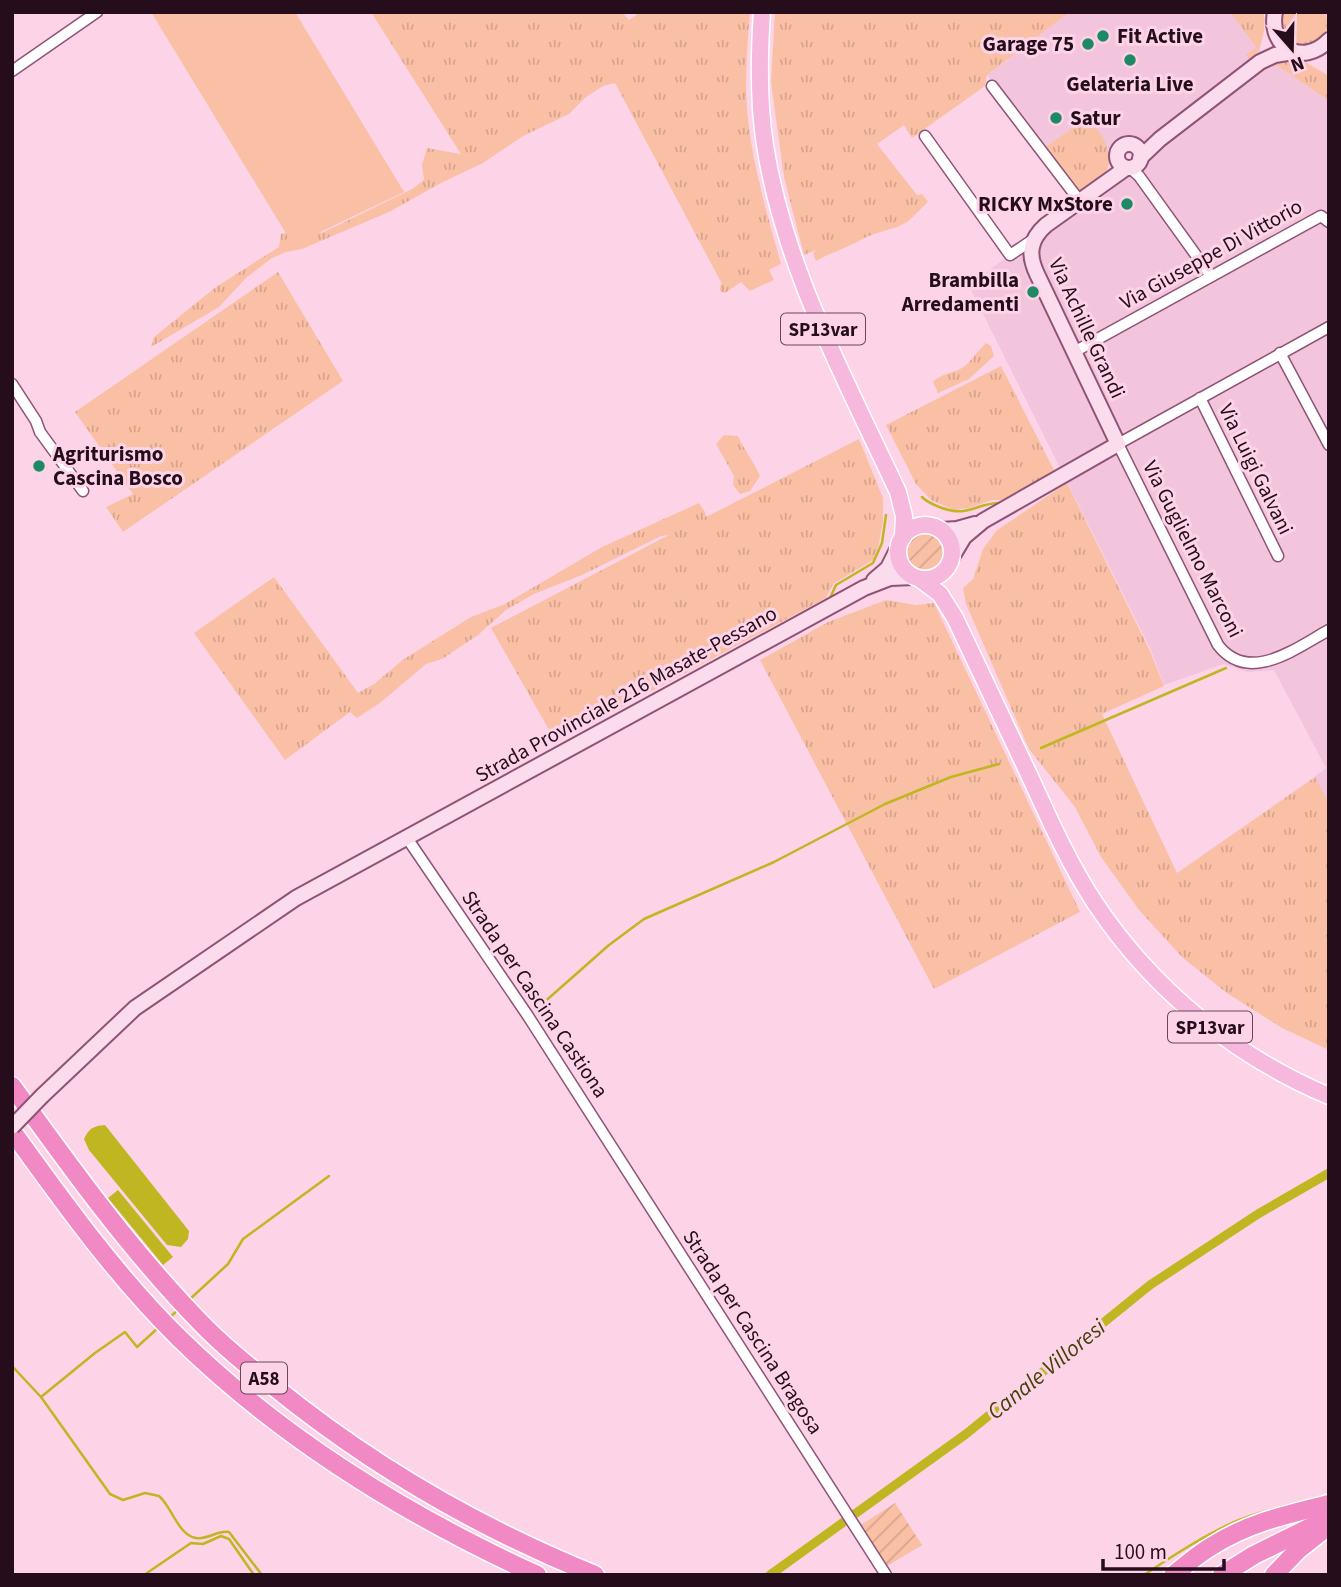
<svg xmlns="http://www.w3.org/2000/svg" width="1341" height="1587" viewBox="0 0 1341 1587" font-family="'Source Sans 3',sans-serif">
	<defs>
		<pattern id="grass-tufts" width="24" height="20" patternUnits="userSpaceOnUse" patternTransform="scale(1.75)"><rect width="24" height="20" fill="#fac0a5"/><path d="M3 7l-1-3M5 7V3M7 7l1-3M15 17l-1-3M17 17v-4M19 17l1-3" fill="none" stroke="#d6a48d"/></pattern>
		<pattern id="garden-furrows" width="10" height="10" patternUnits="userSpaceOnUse" patternTransform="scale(1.75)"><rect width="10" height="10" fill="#fac0a5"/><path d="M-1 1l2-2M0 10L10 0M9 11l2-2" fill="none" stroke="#d6a48d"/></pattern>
	</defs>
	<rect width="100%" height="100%" fill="#fdd3e8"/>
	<g fill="#f3c5dd">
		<polygon points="1070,12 1263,12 1265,20 1258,62 1151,142 1123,144 1117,150 1109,150 1090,120 1086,118 1044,148 987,75"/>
		<polygon points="1269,60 1329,101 1329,803 1314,777 1326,768 1274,670 1247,672 1224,664 1164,685 1151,650 969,286 1079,201 1136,168 1142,160"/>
	</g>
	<g fill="url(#grass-tufts)">
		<path d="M371,12H622L629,20L640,12H750C748,36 746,59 746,83C746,145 765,206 781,264L769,270L774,280L750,291L741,282L725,293L720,291V286L722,284L615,83L603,86L586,97L569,114L523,136L483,163L441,183L389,212L302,249L286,252L272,258L247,277L219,307L151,347L154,337L216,287L279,247L281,234L308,228L322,233L412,189L424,180L422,165L427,148L461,154Z"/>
		<path d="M775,12H1070L987,75L985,86L912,138L904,125L877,144L917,195L922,194L928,202C921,208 915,216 907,222C893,231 875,231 861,240C847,248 830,253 816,261L813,253L816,250L804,255L784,177L771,82Z"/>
		<path d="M1230,12H1263C1267,28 1262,50 1250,60L1246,55L1256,47Z"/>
		<path d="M1283,12H1325C1333,34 1322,40 1305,48C1287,41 1275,34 1283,12Z"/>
		<polygon points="1280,58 1300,59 1329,76 1329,101 1269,60"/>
		<path d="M1086,118C1101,129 1117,156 1105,174C1099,181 1089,186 1082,192L1076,191L1044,148Z"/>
		<polygon points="278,272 343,381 123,532 106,507 133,494 75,412"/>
		<path d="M986,343L991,346L994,356L969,379L938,393L933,382C942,372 957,374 967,364C974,358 979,349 986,343Z"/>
		<polygon points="1001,366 1054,470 1007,500 992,500 969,508 954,510 931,500 916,484 886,425"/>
		<path d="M724,435L738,436C744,450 754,462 760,476L750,491L740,494L733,485L734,476L716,444Z"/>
		<polygon points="859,439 883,498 883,522 878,548 873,560 833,584 826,598 556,742 491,628 669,535 661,536 582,575 534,594 506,610 478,635 442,659 426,664 380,703 357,718 350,712 285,760 194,633 274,577 358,693 374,684 404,659 471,617 505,604 602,547 699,503 705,512 706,517"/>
		<polygon points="1067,483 1150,651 1164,686 1102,714 1177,873 1315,777 1329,803 1329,1050 1282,1028 1227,993 1183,958 1139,910 1101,857 1075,807 1029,749 966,604 963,588 973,579 983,549 997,530"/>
		<polygon points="886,600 916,605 934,603 1080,912 934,989 760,660 828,622"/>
	</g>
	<g fill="url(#garden-furrows)">
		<circle cx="926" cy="552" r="23"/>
		<polygon points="895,1503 922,1545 884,1568 859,1526"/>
	</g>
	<polygon fill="#fac0a5" points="151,12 295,12 404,192 293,245"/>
	<g fill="#bfb621">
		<path d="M105,1125L189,1231L188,1239L181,1247L167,1245L89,1150L84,1139C89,1128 94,1126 105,1125Z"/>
		<polygon points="118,1190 173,1257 163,1265 108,1198"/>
	</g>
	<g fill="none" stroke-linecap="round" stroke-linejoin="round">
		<g stroke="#bfb621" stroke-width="2.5">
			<path d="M922,497C928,503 934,505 942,508C970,518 976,502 1002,503"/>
			<polyline points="768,632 830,598 836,585 873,563 882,543 886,515"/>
			<polyline points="1041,748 1226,668"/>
			<polyline points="541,1005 609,945 644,919 774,862 885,804 951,777 999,764"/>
			<polyline points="189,1300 228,1264 243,1239 329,1176"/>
			<polyline points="168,1319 179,1309"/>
			<path d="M12,1366L41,1397L110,1494L123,1500L145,1493L159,1496C172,1507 178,1535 196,1538C208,1540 217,1530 229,1532L262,1575"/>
			<polyline points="41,1397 95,1353 125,1332 137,1347 158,1328"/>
			<polyline points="144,1575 191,1543 203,1544 221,1536 229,1539 254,1575"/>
			<path d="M1144,1575C1174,1555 1206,1534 1239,1520C1268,1509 1299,1502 1329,1495"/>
		</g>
		<polyline stroke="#bfb621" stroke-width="9" points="770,1575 966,1434 1150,1285 1258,1214 1329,1173"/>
		<defs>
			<g id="street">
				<polyline points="12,71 97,12"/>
				<polyline points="992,86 1079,200"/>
				<polyline points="925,136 1010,255 1034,239"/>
				<polyline points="1130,168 1139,176 1211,276"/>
				<path d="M1329,327L1118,444L1218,645C1249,685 1296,648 1329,630"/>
				<polyline points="1074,352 1321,216 1329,222"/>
				<polyline points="1280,353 1329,445"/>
				<polyline points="12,384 36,421 40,432 83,491"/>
				<polyline points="1200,398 1278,556"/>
				<polyline points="407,838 528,1016 886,1575"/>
			</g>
			<g id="secondary">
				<path d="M1275,12C1268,48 1303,67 1329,40"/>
				<circle cx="1129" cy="156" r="12"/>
				<polyline points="1140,158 1160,139 1260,62 1275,55 1293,52"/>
				<polyline points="941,530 957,529 975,524"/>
				<path d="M952,557L964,537L983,521L1118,444L1037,274C1028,255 1029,240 1046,225L1126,168"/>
				<polyline points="874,580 888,568 899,546"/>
				<polyline points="42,1096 135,1008 296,898 864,588 890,578 914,577"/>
			</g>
			<g id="primary">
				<path d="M762,12C759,56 758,101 765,145C784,268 846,380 898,492L904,516L903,537"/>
				<circle cx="925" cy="552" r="27"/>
				<path d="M920,579L940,594L955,618C981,672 1006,727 1032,781C1051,823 1070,865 1095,903C1152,989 1234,1056 1329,1096"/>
			</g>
			<g id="highway">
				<path d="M12,1086C71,1168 130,1250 200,1322C222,1345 247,1365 272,1385C369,1464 479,1528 595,1575"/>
				<path d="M12,1131C64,1203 116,1276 179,1338C281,1438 408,1516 537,1575"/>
				<path d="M1173,1575C1186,1565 1198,1554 1212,1546C1248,1523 1288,1514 1329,1504"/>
				<polyline points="1222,1575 1254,1555 1329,1518"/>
				<polyline points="1274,1575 1298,1550 1326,1528"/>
			</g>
		</defs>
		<use href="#street" stroke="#8f5375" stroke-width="13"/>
		<use href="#secondary" stroke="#8f5375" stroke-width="18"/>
		<use href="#primary" stroke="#fff" stroke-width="19"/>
		<use href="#highway" stroke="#fff" stroke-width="21"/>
		<use href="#street" stroke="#fff" stroke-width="10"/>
		<use href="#secondary" stroke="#fadced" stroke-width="14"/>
		<use href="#primary" stroke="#f6b8dc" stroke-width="16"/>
		<use href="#highway" stroke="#f089c4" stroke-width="18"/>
		<defs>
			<polyline id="secondary-bridge" points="12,1127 42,1096"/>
		</defs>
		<use href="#secondary-bridge" stroke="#8f5375" stroke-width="18" stroke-linecap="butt"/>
		<use href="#secondary-bridge" stroke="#fadced" stroke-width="14"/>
	</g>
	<g fill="#1f8966" stroke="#fdd3e8" stroke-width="2.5">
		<circle cx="1103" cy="36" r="7"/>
		<circle cx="1088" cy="44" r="7"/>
		<circle cx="1130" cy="60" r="7"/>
		<circle cx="1056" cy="118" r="7"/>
		<circle cx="1127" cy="204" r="7"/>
		<circle cx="1033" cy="292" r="7"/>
		<circle cx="39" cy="466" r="7"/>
	</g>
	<g text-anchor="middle" stroke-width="6" stroke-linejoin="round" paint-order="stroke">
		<g fill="#fdd3e8" stroke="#664858" stroke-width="2">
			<rect x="781" y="313.5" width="84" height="31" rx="5"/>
			<rect x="1168" y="1011.5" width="84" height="31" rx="5"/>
			<rect x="241" y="1362.5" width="46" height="31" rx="5"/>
		</g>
		<g font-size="19" font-weight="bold" fill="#250d1b">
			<text x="823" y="336">SP13var</text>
			<text x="1210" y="1034">SP13var</text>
			<text x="264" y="1385">A58</text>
		</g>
		<g font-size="21" font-weight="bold" fill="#250d1b" stroke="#fdd3e8" text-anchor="start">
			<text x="1117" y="43">Fit Active</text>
			<text x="1074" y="51" text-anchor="end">Garage 75</text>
			<text x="1130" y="91" text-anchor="middle">Gelateria Live</text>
			<text x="1070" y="125">Satur</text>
			<text x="1113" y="211" text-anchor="end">RICKY MxStore</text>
			<text x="1019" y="287" text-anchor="end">Brambilla<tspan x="1019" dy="24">Arredamenti</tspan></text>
			<text x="53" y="461">Agriturismo<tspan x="53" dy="24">Cascina Bosco</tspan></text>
		</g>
		<g font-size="21" fill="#250d1b" stroke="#fdd3e8">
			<text transform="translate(1211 254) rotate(-29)" y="7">Via Giuseppe Di Vittorio</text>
			<text transform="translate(1087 328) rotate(65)" y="7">Via Achille Grandi</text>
			<text transform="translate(1256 469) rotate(64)" y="7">Via Luigi Galvani</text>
			<text transform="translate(1193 549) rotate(63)" y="7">Via Guglielmo Marconi</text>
			<text transform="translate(626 694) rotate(-29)" y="7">Strada Provinciale 216 Masate-Pessano</text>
			<text transform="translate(535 994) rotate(56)" y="7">Strada per Cascina Castiona</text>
			<text transform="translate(753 1332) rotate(57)" y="7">Strada per Cascina Bragosa</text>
		</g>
		<g font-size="23" font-style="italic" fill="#454208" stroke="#fdd3e8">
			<text transform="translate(1046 1369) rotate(-39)" y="8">Canale Villoresi</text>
		</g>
	</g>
	<rect width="1341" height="1587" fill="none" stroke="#250d1b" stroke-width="28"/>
	<g transform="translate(1292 49) rotate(160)" stroke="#fdd3e8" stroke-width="5" paint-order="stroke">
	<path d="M0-5L12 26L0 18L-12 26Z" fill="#250d1b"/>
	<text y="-10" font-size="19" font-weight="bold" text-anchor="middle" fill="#250d1b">N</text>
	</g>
	<path d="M1103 1559v10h121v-10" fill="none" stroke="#250d1b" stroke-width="3.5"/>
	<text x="1114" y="1559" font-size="21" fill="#250d1b" stroke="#fdd3e8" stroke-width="5" paint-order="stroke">100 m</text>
</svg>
